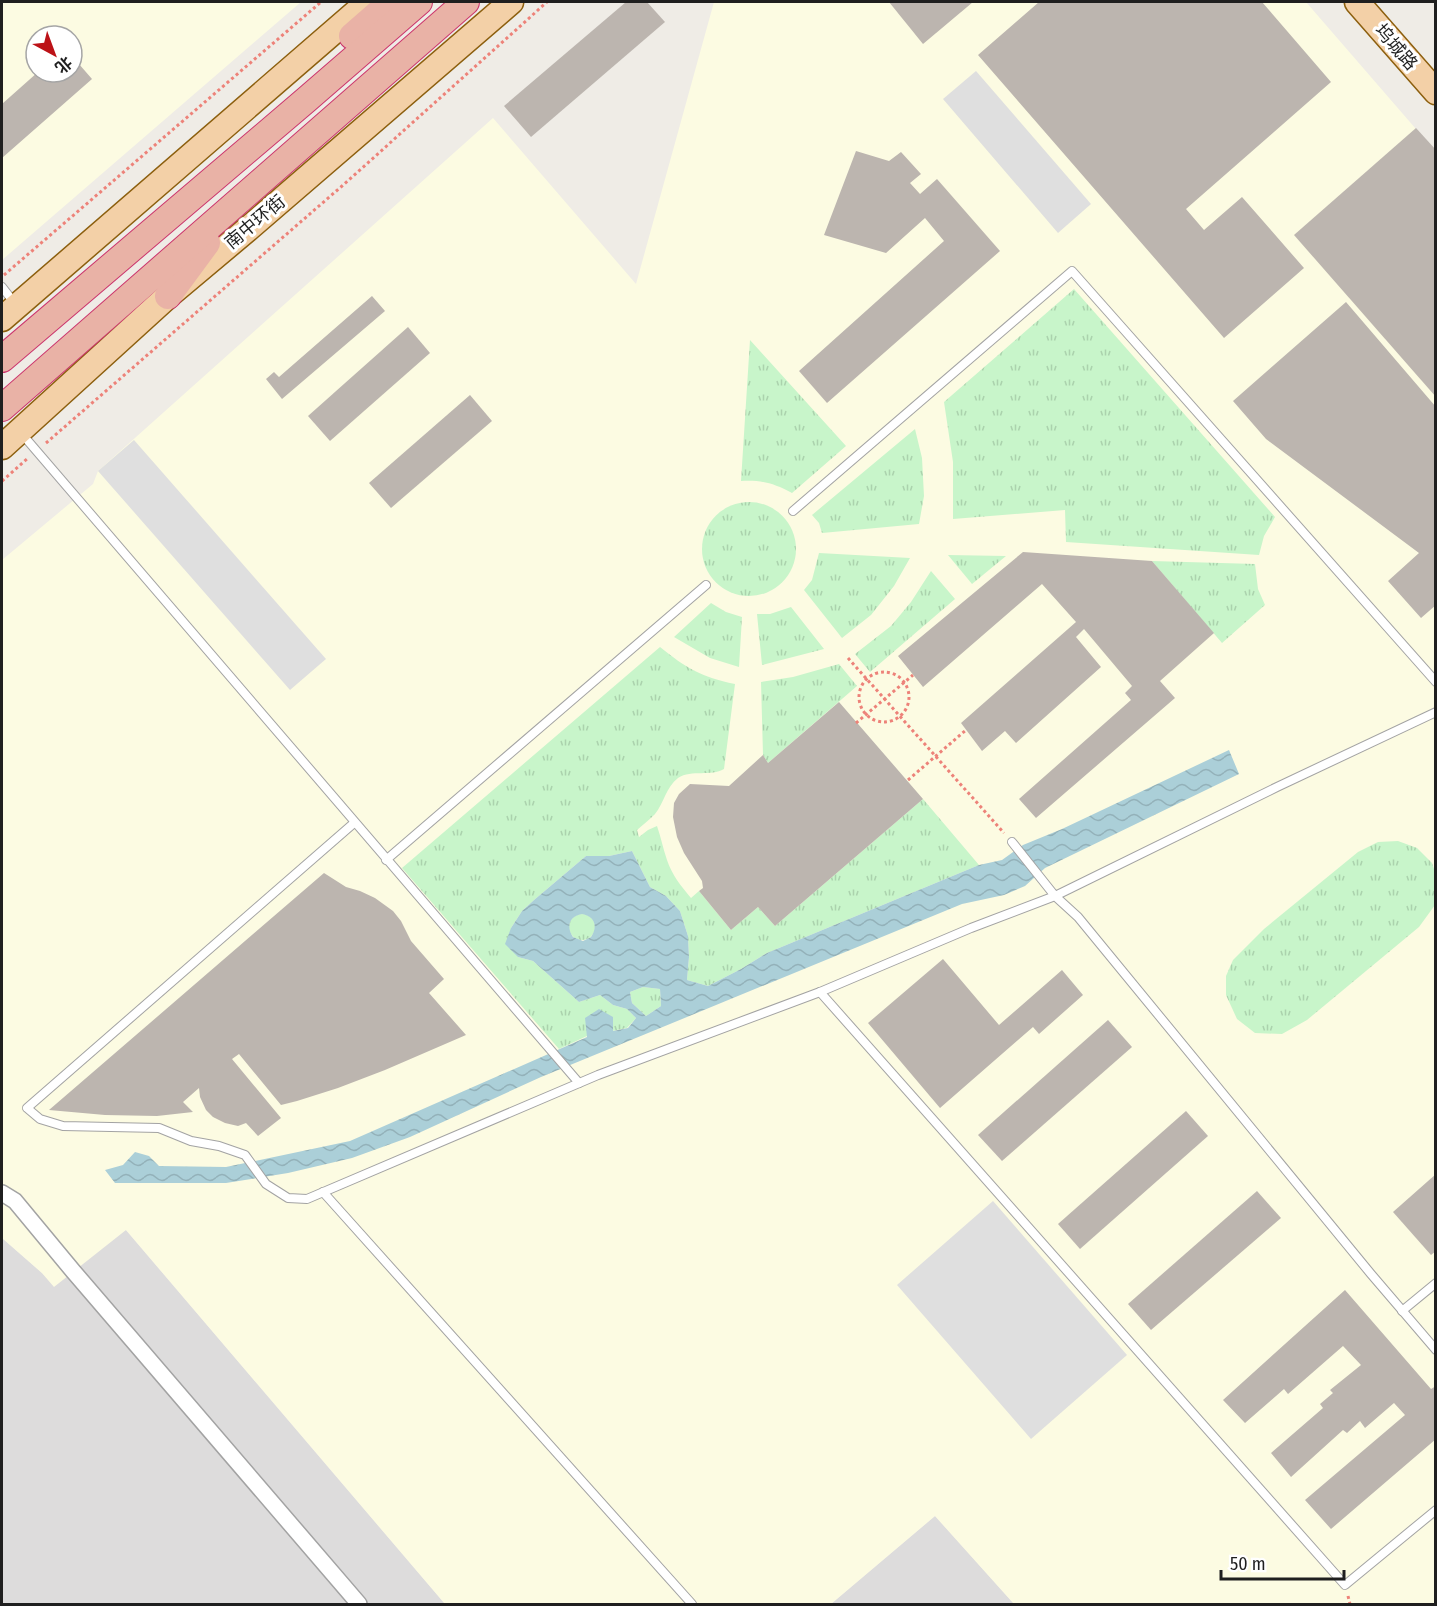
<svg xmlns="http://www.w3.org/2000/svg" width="1437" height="1606" viewBox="0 0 1437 1606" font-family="'Fira Sans Condensed','Noto Sans SC',sans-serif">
	<defs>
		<pattern id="park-tufts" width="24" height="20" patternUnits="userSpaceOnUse" patternTransform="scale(1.5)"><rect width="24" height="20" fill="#c8f5ca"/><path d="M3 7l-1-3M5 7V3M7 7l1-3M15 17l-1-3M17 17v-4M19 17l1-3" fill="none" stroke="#abd2ad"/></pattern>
		<pattern id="water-waves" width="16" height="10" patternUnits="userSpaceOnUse" patternTransform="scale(1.5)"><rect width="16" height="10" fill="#abcfd8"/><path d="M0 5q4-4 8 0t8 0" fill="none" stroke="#93b1b9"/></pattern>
	</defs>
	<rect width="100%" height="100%" fill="#efece6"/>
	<g fill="#dddcdc">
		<polygon points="125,1229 445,1604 2,1604 2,1238 42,1273 54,1286"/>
		<polygon points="935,1516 1014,1604 831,1604"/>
	</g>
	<g fill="#fcfbe2" fill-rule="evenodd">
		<path d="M2,2H301L2,260ZM36,36H72V72H36Z"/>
		<polygon points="714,2 1306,2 1435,151 1435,1604 1014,1604 935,1516 831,1604 445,1604 126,1230 54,1287 42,1273 2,1238 2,560 93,484 98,471 493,118 636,284"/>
	</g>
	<g fill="url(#park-tufts)">
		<polygon points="1074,289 1275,517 1264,536 1259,555 1066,542 1065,510 953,519 953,462 944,402"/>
		<path d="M750,340L846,446L792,493C773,483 762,480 741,481Z"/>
		<polygon points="915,429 922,458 924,496 919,524 822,533 819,523 812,515"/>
		<circle cx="749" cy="549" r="47"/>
		<polygon points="819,553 910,558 894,586 871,615 842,638 804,590 812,580"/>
		<polygon points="948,555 1006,556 972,584"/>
		<polygon points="1152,561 1255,564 1258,589 1265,605 1222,643"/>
		<polygon points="931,571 955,599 870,672 855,654 891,626 911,602"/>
		<polygon points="711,603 726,612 742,617 739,667 710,658 674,637"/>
		<polygon points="791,607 824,649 762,665 757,614 770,614"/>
		<path d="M660,647C686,668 701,677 735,684L724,769C711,777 692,769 678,778C666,787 664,803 655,814C650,819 643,825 637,830L639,837L648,830L657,826C661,837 663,849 667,860C672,875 681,886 691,898L699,891L731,930L758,907L775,926L923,799L979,865L767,953L741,969L708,986L687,980L689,957L688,936L680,911L666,896L650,887L632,851L609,856H586L534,900L522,911L511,928L518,957L533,961L579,1002L600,995L613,1005L627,1009L636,1018L627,1028L587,1036L559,1049L402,868Z"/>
		<polygon points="839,664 857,686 768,763 763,755 761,682 793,677"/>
		<polygon points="1398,841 1417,848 1432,863 1435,872 1435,905 1419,927 1307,1020 1282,1034 1255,1033 1237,1019 1226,995 1226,976 1233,960 1264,929 1358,852 1378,842"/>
		<circle cx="582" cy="927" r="13"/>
		<polygon points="643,987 660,989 661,1006 646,1016 632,1003 630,992"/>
	</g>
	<g fill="#dfdfdf">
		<polygon points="976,71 1091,204 1058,233 943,99"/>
		<polygon points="134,440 326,659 290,690 98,471"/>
		<polygon points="993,1201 1127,1355 1031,1439 897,1285"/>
	</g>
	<path fill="url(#water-waves)" fill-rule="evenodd" d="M1229,750L1239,774L1045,868L1025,886L1004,895L962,904L541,1077L410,1137L352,1158L288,1173L226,1183H115L105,1170L123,1165L135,1152L149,1156L159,1166L226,1167L350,1141L587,1037L585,1018L599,1009L613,1017V1031L628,1028L636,1018L627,1009L613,1005L600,995L579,1002L533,961L518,957L505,944L511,928L522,911L534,900L586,856H609L632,851L650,887L666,896L680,911L688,936L689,957L687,980L708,986L741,969L767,953L979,865L1002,860L1023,845L1062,829ZM582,914C595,916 598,927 591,937L583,941L573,937C566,927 569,916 582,914ZM643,987L660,989L661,1006L646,1016L632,1003L630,992Z"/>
	<g fill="#bcb5af">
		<polygon points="626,2 647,2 665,22 531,137 504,106"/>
		<polygon points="889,2 973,2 923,44"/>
		<polygon points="1039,2 1262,2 1331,82 1186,209 1204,230 1242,197 1304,268 1224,338 978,55"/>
		<polygon points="72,56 92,79 2,158 2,104 38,72 72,72"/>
		<polygon points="1416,128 1436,150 1436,397 1294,235"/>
		<polygon points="856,151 889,161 901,152 921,174 910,183 920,194 937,179 1000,251 827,403 799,371 944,241 925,218 886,253 824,235"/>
		<polygon points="372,296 385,311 282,399 266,379 274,372 279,377"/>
		<polygon points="1346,302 1436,407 1436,605 1421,618 1388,581 1419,553 1266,439 1233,401"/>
		<polygon points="408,327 430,353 330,441 308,416"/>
		<polygon points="470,395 492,421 391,508 369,483"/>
		<polygon points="1023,552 1152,561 1214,633 1160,681 1175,698 1036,818 1019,799 1131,700 1125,693 1132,686 1084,629 1076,637 1101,667 1016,743 1005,731 982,751 961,723 1076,622 1042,584 923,687 898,656"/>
		<polygon points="839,702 923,799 775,926 758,907 731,930 699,891 703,888 702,881 684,853 677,837 673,817 674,803 679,794 690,784 729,786 763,755 768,763"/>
		<polygon points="324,873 346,887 360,891 375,898 393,911 401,921 411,941 444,979 429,993 466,1035 385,1070 338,1088 297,1101 281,1105 239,1054 232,1059 281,1118 258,1136 246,1123 238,1126 225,1123 213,1117 206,1110 200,1097 199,1088 183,1102 193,1112 157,1116 105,1115 49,1110"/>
		<polygon points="943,959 999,1025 1062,970 1083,995 1039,1034 1033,1027 940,1108 868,1023"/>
		<polygon points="1108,1020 1132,1047 1002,1161 978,1135"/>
		<polygon points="1186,1111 1208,1136 1080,1249 1058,1224"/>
		<polygon points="1436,1174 1436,1251 1431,1255 1393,1212"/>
		<polygon points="1257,1191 1281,1218 1151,1330 1128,1304"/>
		<polygon points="1345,1290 1431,1389 1436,1386 1436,1439 1331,1529 1305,1500 1405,1415 1394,1403 1365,1428 1360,1421 1347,1433 1343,1430 1291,1477 1271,1453 1323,1408 1320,1404 1333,1393 1330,1390 1361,1365 1343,1346 1288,1394 1284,1389 1245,1423 1223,1400"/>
	</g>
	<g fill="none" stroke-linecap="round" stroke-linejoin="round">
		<defs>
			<g id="service">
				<polyline points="2,287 16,305"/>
				<polyline points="22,434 579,1083"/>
				<polyline points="793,511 1072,271 1436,682"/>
				<polyline points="354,823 27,1108 40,1119 63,1126 159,1128 191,1141 219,1146 245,1155 266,1184 288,1198 307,1199 598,1075 820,992 971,928 1055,896 1078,917 1371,1274 1436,1350"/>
				<polyline points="1012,842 1055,896 1277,787 1436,712"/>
				<polyline points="386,860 706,585"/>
				<polyline points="820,992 1345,1585 1436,1510"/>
				<polyline points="323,1192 692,1604"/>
				<polyline points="1402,1311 1436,1283"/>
			</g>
			<polyline id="minor" points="2,1193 15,1201 73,1271 359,1604"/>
			<g id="primary">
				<polyline points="1357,2 1436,92"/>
				<polyline points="2,319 368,2"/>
				<polyline points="2,447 168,296 249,228 511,2"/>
			</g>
			<g id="trunk">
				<polyline points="352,36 391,2"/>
				<polyline points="168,296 207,243"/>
				<polyline points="2,359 306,100 419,2"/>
				<polyline points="2,408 466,2"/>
			</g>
		</defs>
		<use href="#service" stroke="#a3a3a3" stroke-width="10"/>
		<use href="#minor" stroke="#a3a3a3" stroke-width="18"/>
		<use href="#primary" stroke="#8c5f0e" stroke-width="27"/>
		<use href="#trunk" stroke="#cb356d" stroke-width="28"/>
		<g stroke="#ed8279" stroke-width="3" stroke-dasharray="3 3" stroke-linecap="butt">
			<polyline points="4,275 321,2"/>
			<polyline points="46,443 342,186 547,2"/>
			<polyline points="2,481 27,459"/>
			<polyline points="848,658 1004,833"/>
			<polyline points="1348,1596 1350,1604"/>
		</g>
		<use href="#service" stroke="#fff" stroke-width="8"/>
		<use href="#minor" stroke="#fff" stroke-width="15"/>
		<use href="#primary" stroke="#f3d0a7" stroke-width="24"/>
		<use href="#trunk" stroke="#e9b2a6" stroke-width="26"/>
		<g stroke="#ed8279" stroke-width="3" stroke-dasharray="3 3" stroke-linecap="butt">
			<circle cx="884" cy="697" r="25"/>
			<polyline points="856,723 913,675"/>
			<polyline points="908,780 966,730"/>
		</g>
	</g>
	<g text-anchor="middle" stroke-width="6" stroke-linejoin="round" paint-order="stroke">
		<g font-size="18" fill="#1f1f1f" stroke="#fff">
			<text transform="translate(1396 47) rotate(49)" y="6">坞城路</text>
			<text transform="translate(255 222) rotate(-40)" y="6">南中环街</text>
		</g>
	</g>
	<rect width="1437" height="1606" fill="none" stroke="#1f1f1f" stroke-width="6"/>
	<g transform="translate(54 54) rotate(139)"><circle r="28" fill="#ffffff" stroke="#a5a5a5" stroke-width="1.5"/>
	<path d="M0-4.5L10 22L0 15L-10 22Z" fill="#bc1217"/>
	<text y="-9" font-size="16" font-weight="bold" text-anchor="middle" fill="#1f1f1f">北</text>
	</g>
	<path d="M1221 1570v9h123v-9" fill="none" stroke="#1f1f1f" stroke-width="3"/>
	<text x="1230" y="1570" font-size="18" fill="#1f1f1f" stroke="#ffffff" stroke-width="4.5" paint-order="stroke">50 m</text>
</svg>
